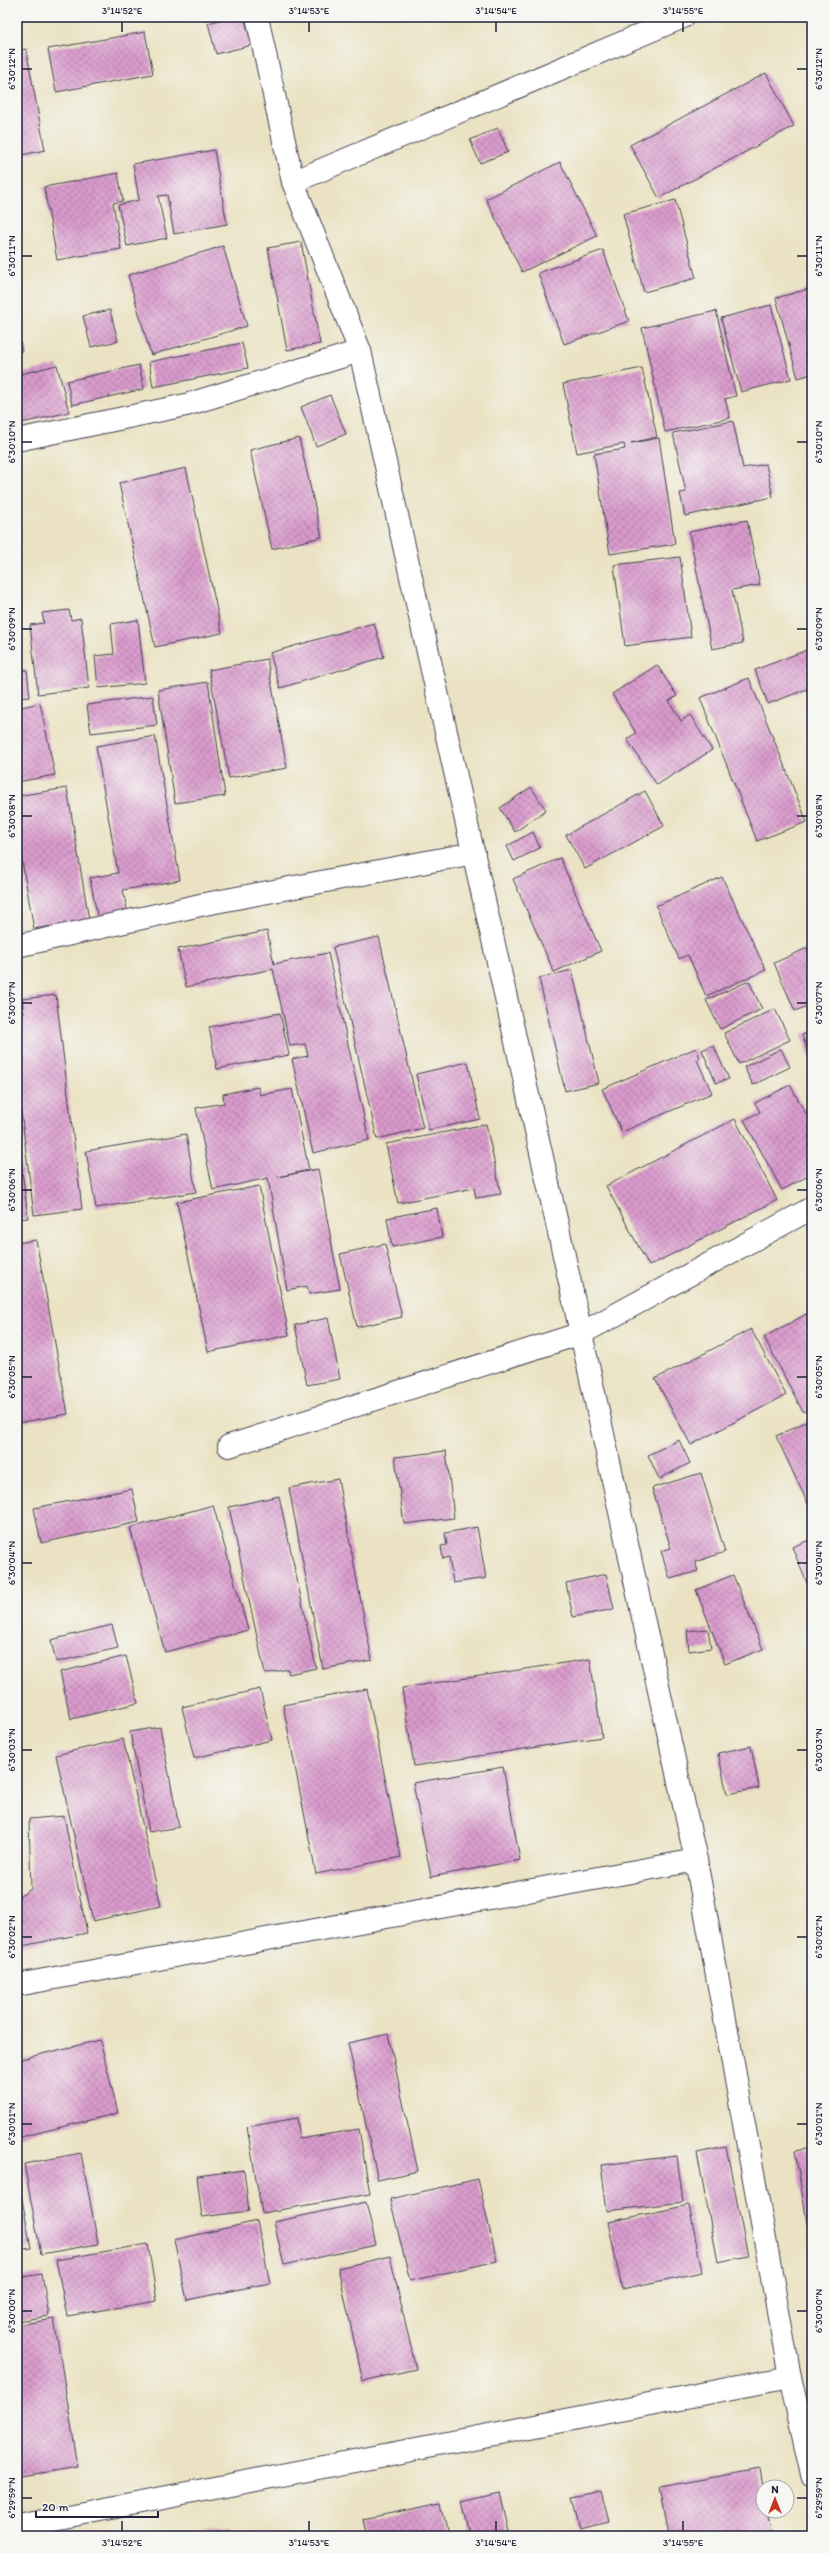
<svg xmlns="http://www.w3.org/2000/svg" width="829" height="2553" viewBox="0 0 829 2553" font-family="Itim,sans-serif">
	<defs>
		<pattern id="building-cross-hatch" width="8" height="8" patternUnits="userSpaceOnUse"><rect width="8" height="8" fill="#da9bcd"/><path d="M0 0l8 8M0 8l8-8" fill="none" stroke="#b07ea8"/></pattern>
	</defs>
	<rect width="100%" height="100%" fill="#f6f6f2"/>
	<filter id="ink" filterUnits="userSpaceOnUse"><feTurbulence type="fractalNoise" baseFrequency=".025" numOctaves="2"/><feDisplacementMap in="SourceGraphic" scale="8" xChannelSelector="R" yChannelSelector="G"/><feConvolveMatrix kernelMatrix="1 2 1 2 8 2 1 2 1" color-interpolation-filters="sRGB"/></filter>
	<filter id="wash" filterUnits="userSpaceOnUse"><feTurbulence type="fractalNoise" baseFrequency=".012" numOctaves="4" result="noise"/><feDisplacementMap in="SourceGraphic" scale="16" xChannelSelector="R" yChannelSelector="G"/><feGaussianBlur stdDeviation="0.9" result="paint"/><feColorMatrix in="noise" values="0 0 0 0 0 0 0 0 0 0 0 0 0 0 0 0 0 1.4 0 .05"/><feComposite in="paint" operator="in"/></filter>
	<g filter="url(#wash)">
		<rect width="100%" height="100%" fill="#eae2c2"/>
		<g id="blocks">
			<g fill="url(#building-cross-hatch)">
				<polygon points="230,17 244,17 252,45 216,54 208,23"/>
				<polygon points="145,32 153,74 56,92 48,49"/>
				<polygon points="26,49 45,150 17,156 17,51"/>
				<polygon points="766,73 794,126 659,198 630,145"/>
				<polygon points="498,128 508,152 480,163 470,140"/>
				<polygon points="214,150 227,224 174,234 167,195 158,196 167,238 127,246 118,205 139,200 133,164"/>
				<polygon points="560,162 597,236 522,272 486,199"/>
				<polygon points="118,173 123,201 113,203 121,249 57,260 44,187"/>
				<polygon points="675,200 696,278 644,292 623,214"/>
				<polygon points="301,242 320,344 287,350 268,248"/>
				<polygon points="223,246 247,326 151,355 128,275"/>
				<polygon points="603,250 629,321 564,344 538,273"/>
				<polygon points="812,288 812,374 798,378 776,298"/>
				<polygon points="771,305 791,379 741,392 721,318"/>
				<polygon points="110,310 118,341 91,347 83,316"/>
				<polygon points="716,311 736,396 725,399 730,418 665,432 642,328"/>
				<polygon points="17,324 22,351 17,352"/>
				<polygon points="242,343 248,368 153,387 149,362"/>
				<polygon points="57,365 69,412 17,424 17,375"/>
				<polygon points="139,365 144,389 72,405 67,381"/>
				<polygon points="642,368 657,437 631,443 659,438 675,544 610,554 594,454 625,449 624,444 577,453 563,384"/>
				<polygon points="330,395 346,434 316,446 301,407"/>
				<polygon points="733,421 743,468 766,464 773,497 685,516 680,493 686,492 673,433"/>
				<polygon points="299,438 322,537 272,549 250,450"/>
				<polygon points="186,468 222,633 155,647 119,483"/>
				<polygon points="747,520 760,585 732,590 743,643 712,649 689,532"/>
				<polygon points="680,557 691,637 625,646 614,565"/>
				<polygon points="69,610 71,620 81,618 89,688 38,694 30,625 44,623 42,613"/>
				<polygon points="138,620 145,683 98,688 95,656 114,654 111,624"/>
				<polygon points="374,623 384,657 280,688 270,653"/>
				<polygon points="812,648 812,687 768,704 755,670"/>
				<polygon points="267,659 287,768 229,778 209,670"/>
				<polygon points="657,665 677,696 669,701 681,721 690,715 712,750 657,785 627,739 636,733 612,694"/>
				<polygon points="27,670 30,697 17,698 17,671"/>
				<polygon points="749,678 807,822 757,841 700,698"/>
				<polygon points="208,682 225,796 175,803 158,690"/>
				<polygon points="153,696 157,725 91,733 87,705"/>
				<polygon points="40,703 55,775 17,782 17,708"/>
				<polygon points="155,736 180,880 123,890 128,914 98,920 90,878 118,873 96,746"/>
				<polygon points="531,787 546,810 515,832 500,808"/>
				<polygon points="67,788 89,920 34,929 17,833 17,796"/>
				<polygon points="645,791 664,826 585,869 566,835"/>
				<polygon points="533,832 540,848 514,861 507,846"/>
				<polygon points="560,858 601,951 554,972 513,879"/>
				<polygon points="722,877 766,970 706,996 688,955 679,959 656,906"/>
				<polygon points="17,899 20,932 17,932"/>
				<polygon points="267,931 274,964 328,953 369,1140 313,1153 292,1059 308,1056 305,1044 290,1046 273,969 186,987 178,949"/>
				<polygon points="379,937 423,1128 377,1139 333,947"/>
				<polygon points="807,948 812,960 812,1004 795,1011 774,963"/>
				<polygon points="572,970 599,1083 565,1091 539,978"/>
				<polygon points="749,981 762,1009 720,1029 706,1000"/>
				<polygon points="56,995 82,1209 34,1215 17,1080 17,1014 24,1013 22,999"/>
				<polygon points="775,1009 790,1040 739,1064 724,1033"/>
				<polygon points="280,1013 289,1055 217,1069 209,1027"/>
				<polygon points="812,1031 812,1064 802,1035"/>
				<polygon points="713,1045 729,1079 716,1083 702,1050"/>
				<polygon points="696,1048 700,1058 697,1060 712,1093 622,1132 602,1089"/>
				<polygon points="781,1049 790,1067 753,1085 744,1067"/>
				<polygon points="468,1062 480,1119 429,1130 416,1074"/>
				<polygon points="790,1085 812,1124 812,1174 782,1190 744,1120 760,1112 755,1103"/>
				<polygon points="258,1087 260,1095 292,1089 309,1170 278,1177 318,1169 340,1289 309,1294 307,1286 287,1290 268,1178 213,1190 196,1108 224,1103 223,1094"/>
				<polygon points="735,1119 777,1200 649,1266 606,1186"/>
				<polygon points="486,1124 501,1194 476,1198 474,1188 398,1203 386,1144"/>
				<polygon points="186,1134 196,1192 96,1208 86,1151"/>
				<polygon points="20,1155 28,1218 17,1219 17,1156"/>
				<polygon points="259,1186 289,1335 208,1352 177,1202"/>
				<polygon points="437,1208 442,1237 392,1247 387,1218"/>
				<polygon points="36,1240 68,1414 17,1423 17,1243"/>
				<polygon points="385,1244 402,1317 357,1327 340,1254"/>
				<polygon points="812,1311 812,1408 803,1412 764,1337"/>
				<polygon points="328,1318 340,1379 307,1385 295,1325"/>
				<polygon points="751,1329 786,1395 691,1445 655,1379"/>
				<polygon points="812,1419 812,1502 808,1504 776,1436"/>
				<polygon points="679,1440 690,1463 659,1479 648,1455"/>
				<polygon points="446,1451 454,1518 404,1524 395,1457"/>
				<polygon points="701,1473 725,1552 695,1562 698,1571 670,1579 661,1551 671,1548 652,1488"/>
				<polygon points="338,1479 372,1660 323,1669 289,1488"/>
				<polygon points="132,1489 139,1522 41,1543 34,1508"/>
				<polygon points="279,1496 316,1668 289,1674 288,1669 265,1674 229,1507"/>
				<polygon points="213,1505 248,1630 165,1652 130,1528"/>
				<polygon points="477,1527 486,1578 453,1583 449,1557 443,1559 441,1546 447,1545 445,1533"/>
				<polygon points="812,1539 812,1595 792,1547"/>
				<polygon points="606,1574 614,1609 573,1617 566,1583"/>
				<polygon points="733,1575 763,1649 725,1664 696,1590"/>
				<polygon points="112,1625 118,1648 56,1662 51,1640"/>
				<polygon points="708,1629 711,1648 689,1651 687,1631"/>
				<polygon points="126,1656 138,1703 71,1719 60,1672"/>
				<polygon points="590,1659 602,1737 414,1766 402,1688"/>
				<polygon points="260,1689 272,1740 194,1758 182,1707"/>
				<polygon points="367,1689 401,1857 316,1874 283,1705"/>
				<polygon points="160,1727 179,1827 149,1832 130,1732"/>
				<polygon points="123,1739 161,1906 93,1921 56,1755"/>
				<polygon points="751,1746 759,1788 727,1794 718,1753"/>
				<polygon points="503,1767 520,1860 431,1877 413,1783"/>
				<polygon points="64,1816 87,1933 17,1947 17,1898 31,1889 29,1819"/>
				<polygon points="388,2034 418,2171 378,2180 348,2043"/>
				<polygon points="100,2040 118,2113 17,2138 17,2060"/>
				<polygon points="297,2118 300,2139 359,2129 370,2194 262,2213 247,2127"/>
				<polygon points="726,2147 748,2256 718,2262 697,2153"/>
				<polygon points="812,2148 812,2227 808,2228 795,2151"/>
				<polygon points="81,2153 98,2244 41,2254 24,2164"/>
				<polygon points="677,2156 683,2202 607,2211 601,2165"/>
				<polygon points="244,2170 249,2211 202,2217 197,2176"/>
				<polygon points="17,2172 31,2248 17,2250"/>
				<polygon points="478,2179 497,2261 410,2281 390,2199"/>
				<polygon points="366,2202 376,2245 284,2265 274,2222"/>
				<polygon points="689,2205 702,2272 622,2289 608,2222"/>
				<polygon points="257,2221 270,2283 187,2300 174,2240"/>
				<polygon points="148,2244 157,2301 67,2316 56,2260"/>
				<polygon points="390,2256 416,2369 363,2381 338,2268"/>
				<polygon points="42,2274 49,2316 17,2321 17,2278"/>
				<polygon points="54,2319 78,2467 17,2477 17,2325"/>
				<polygon points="760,2469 763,2487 763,2511 767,2511 772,2536 668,2536 659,2487"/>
				<polygon points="601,2490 609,2522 580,2529 572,2496"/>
				<polygon points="500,2493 510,2536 470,2536 462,2502"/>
				<polygon points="441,2503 448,2536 367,2536 363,2519"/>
				<polygon points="231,2531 232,2536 204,2536 204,2535"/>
			</g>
		</g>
	</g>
	<g filter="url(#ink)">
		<use href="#blocks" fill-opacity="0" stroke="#403f4f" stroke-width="1"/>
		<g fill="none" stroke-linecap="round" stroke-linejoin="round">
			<defs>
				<g id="street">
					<polyline points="257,17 293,182 360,351 558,1228 696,1860 790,2377 812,2475"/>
					<polyline points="293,182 683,17"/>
					<polyline points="17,440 186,405 360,351"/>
					<polyline points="17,946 205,904 474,853"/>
					<polyline points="229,1446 582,1333 812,1208"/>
					<polyline points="17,1985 696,1860"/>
					<polyline points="17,2526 790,2377"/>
				</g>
			</defs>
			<use href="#street" stroke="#403f4f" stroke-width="24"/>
			<use href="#street" stroke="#fff" stroke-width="22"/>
		</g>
	</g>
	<path fill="none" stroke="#22223b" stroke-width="1.5" d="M122,22V32M309,22V32M496,22V32M683,22V32M22,69H32M797,69H807M22,256H32M797,256H807M22,442H32M797,442H807M22,629H32M797,629H807M22,816H32M797,816H807M22,1003H32M797,1003H807M22,1190H32M797,1190H807M22,1377H32M797,1377H807M22,1563H32M797,1563H807M22,1750H32M797,1750H807M22,1937H32M797,1937H807M22,2124H32M797,2124H807M22,2311H32M797,2311H807M22,2498H32M797,2498H807M122,2521V2531M309,2521V2531M496,2521V2531M683,2521V2531"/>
	<rect width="829" height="2553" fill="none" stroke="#f6f6f2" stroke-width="44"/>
	<g transform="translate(775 2499)"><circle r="19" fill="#f6f6f2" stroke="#a1a1a9"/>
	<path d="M0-3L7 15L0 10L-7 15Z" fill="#c8321e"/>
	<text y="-6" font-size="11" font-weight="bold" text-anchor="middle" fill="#22223b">N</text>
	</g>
	<path d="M36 2511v6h122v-6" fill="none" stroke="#22223b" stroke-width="2"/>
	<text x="42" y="2511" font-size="12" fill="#22223b" stroke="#f6f6f2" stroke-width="3" paint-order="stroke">20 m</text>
	<rect x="22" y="22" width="785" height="2509" fill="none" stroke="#22223b" stroke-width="1.5"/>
	<g font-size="10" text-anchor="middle" fill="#22223b">
		<text x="122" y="14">3°14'52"E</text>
		<text x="309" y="14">3°14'53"E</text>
		<text x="496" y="14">3°14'54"E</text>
		<text x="683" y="14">3°14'55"E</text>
		<text transform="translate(11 69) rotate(-90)" y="4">6°30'12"N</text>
		<text transform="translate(818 69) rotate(-90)" y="4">6°30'12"N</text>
		<text transform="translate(11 256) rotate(-90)" y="4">6°30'11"N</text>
		<text transform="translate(818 256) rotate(-90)" y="4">6°30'11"N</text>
		<text transform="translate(11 442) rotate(-90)" y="4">6°30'10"N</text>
		<text transform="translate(818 442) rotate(-90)" y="4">6°30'10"N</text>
		<text transform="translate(11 629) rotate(-90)" y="4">6°30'09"N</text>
		<text transform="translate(818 629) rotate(-90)" y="4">6°30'09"N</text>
		<text transform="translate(11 816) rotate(-90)" y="4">6°30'08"N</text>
		<text transform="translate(818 816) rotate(-90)" y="4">6°30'08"N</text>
		<text transform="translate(11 1003) rotate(-90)" y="4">6°30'07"N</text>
		<text transform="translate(818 1003) rotate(-90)" y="4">6°30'07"N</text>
		<text transform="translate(11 1190) rotate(-90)" y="4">6°30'06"N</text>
		<text transform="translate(818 1190) rotate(-90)" y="4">6°30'06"N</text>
		<text transform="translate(11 1377) rotate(-90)" y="4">6°30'05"N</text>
		<text transform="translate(818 1377) rotate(-90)" y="4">6°30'05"N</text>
		<text transform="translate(11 1563) rotate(-90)" y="4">6°30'04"N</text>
		<text transform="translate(818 1563) rotate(-90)" y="4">6°30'04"N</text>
		<text transform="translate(11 1750) rotate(-90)" y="4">6°30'03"N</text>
		<text transform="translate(818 1750) rotate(-90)" y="4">6°30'03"N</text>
		<text transform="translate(11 1937) rotate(-90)" y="4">6°30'02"N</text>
		<text transform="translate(818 1937) rotate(-90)" y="4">6°30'02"N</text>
		<text transform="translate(11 2124) rotate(-90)" y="4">6°30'01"N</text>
		<text transform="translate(818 2124) rotate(-90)" y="4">6°30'01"N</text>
		<text transform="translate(11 2311) rotate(-90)" y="4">6°30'00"N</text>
		<text transform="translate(818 2311) rotate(-90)" y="4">6°30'00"N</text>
		<text transform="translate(11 2498) rotate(-90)" y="4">6°29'59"N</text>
		<text transform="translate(818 2498) rotate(-90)" y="4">6°29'59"N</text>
		<text x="122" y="2546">3°14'52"E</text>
		<text x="309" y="2546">3°14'53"E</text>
		<text x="496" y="2546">3°14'54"E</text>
		<text x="683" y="2546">3°14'55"E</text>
	</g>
</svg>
